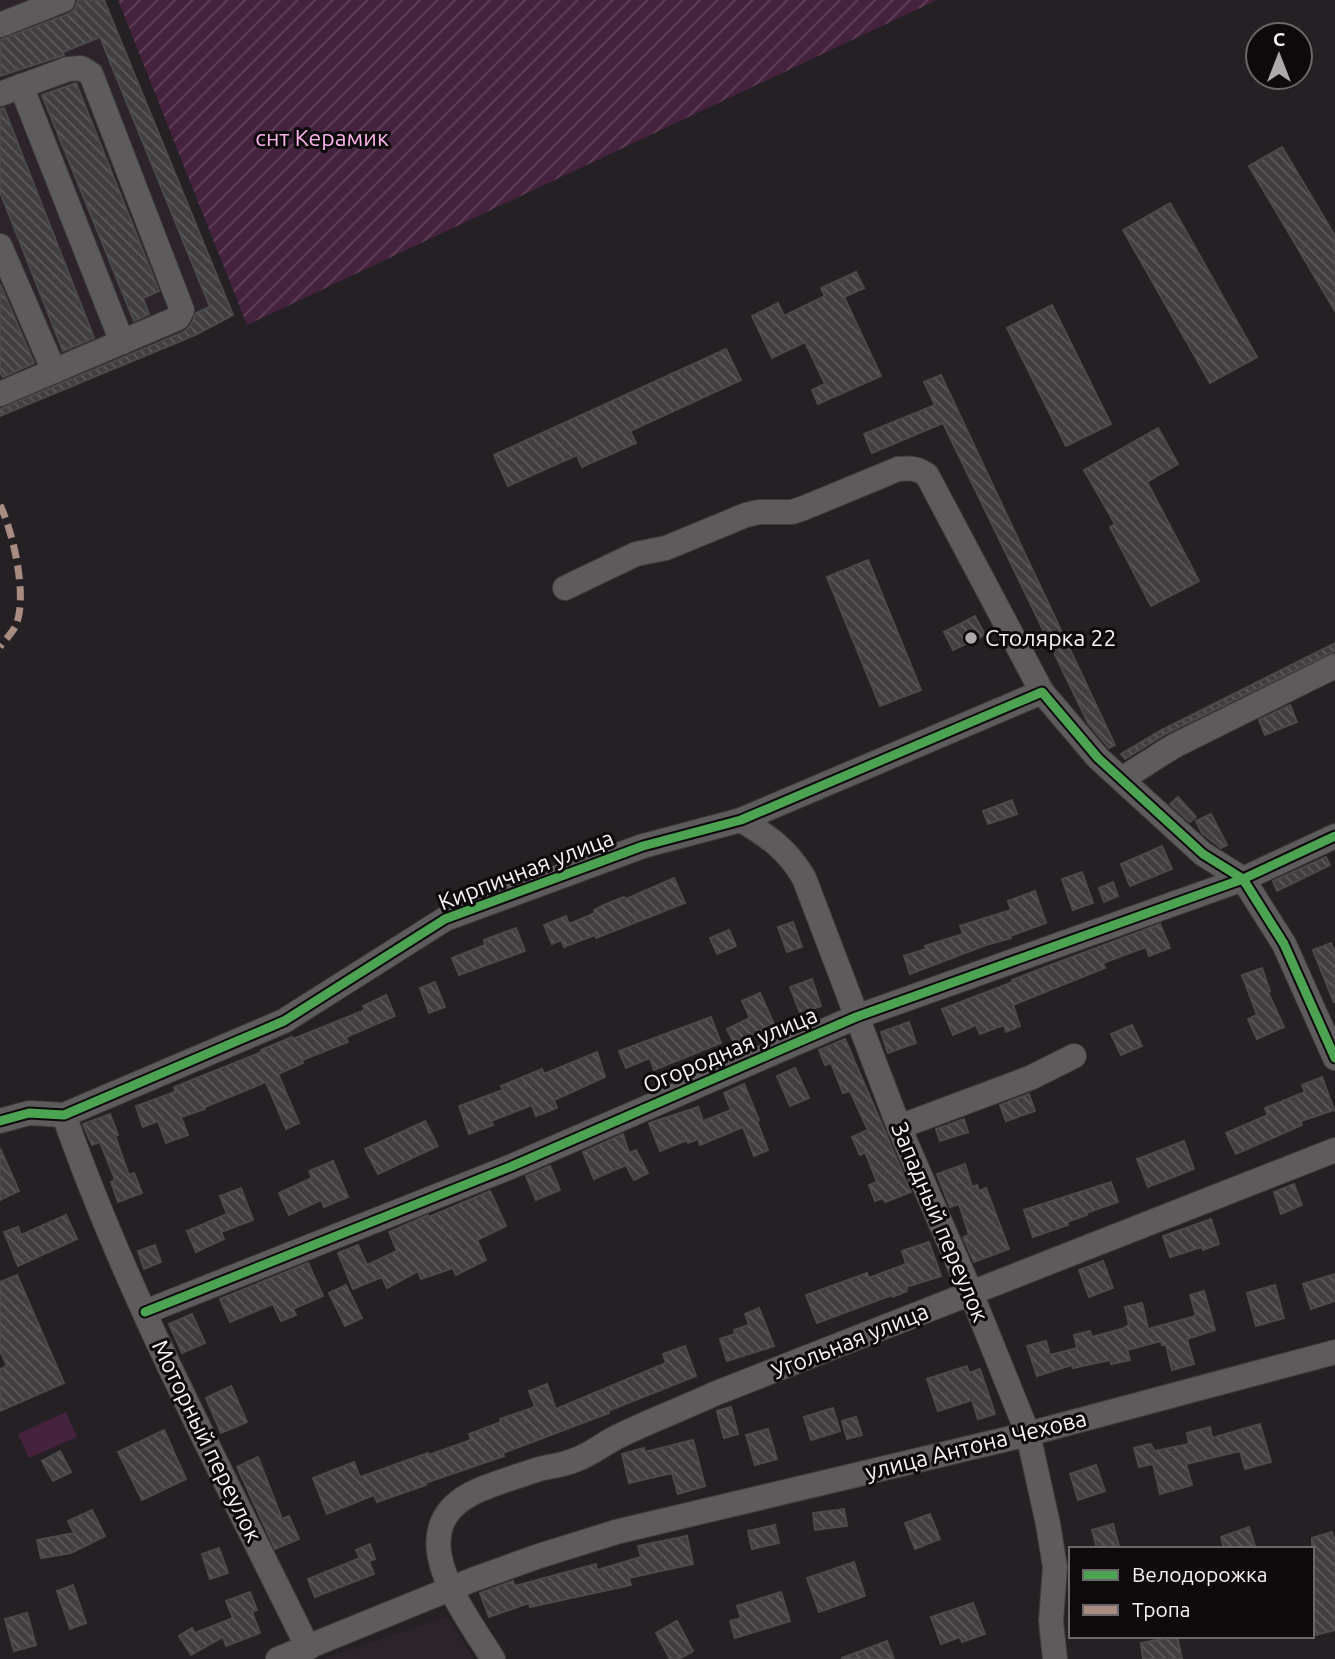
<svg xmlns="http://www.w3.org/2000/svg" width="1335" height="1659" viewBox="0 0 1335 1659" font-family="Ubuntu,sans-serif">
	<defs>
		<pattern id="garden-furrows" width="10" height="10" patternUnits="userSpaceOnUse" patternTransform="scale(1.75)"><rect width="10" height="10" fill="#45233e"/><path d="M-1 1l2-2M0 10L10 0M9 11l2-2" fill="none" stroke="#61435a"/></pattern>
		<pattern id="building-back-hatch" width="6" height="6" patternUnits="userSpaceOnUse" patternTransform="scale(1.75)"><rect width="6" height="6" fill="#413e40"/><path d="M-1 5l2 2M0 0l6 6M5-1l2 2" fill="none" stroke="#5d5a5c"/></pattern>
	</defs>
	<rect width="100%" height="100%" fill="#242023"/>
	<g fill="#2d232b">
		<polygon points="0,0 91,0 214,320 0,417"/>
		<polygon points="447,1616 474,1659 324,1659"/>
	</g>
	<polygon fill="#45233e" points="66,1412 77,1437 29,1458 18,1434"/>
	<polygon fill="url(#garden-furrows)" points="118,0 937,0 247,325"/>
	<g fill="url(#building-back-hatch)" stroke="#4c494b" stroke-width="2">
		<polygon points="78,0 104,0 233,315 195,335 0,416 0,409 184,332 191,325 196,313 210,307 100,37 63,52 64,55 0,76 0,40 68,14 75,9"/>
		<polygon points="76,83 159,291 143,298 149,314 134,321 42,95"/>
		<polygon points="4,108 94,338 63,351 0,192 0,109"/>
		<polygon points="1282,147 1335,236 1335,311 1249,166"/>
		<polygon points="1170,203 1257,357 1210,383 1123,230"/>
		<polygon points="856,272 864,288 844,297 881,376 818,404 812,390 825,384 805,342 772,358 752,316 778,303 784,316 825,296 821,288"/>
		<polygon points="0,284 34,363 3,377 0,372"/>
		<polygon points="1052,305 1111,424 1066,446 1007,328"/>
		<polygon points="726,349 741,380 630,431 636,443 582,467 577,455 508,486 494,455"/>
		<polygon points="941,375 1115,745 1109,748 1088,723 943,423 872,453 864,434 935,405 924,382"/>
		<polygon points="1158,428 1178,464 1147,482 1199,581 1151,606 1110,527 1115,524 1084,470"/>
		<polygon points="868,560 921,690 880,706 827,577"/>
		<polygon points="975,616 985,635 953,650 944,632"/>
		<polygon points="1335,643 1335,651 1167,733 1125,759 1121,754 1160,731"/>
		<polygon points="1290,705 1297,722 1265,735 1259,720"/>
		<polygon points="1178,797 1196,817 1190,822 1170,804"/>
		<polygon points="1012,800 1017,814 988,824 983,811"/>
		<polygon points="1211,814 1227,845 1221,848 1202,833 1196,821"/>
		<polygon points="1162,846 1172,869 1130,886 1121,864"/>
		<polygon points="1326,857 1330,865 1277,891 1273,881"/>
		<polygon points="1082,872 1093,903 1073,910 1062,879"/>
		<polygon points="674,878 685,903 596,938 595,935 564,947 561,940 552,944 544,925 566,916 569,924 595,913 594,910 604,905 624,897 626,899"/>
		<polygon points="1113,882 1118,896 1104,902 1099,888"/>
		<polygon points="1035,891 1046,923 1010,936 1011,938 986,945 910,974 904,956 926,949 925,946 963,934 960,926 1011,910 1008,901"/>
		<polygon points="793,922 802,947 787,952 778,927"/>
		<polygon points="1160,924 1170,948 1149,956 1146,947 1103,963 1105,968 1013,1005 1020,1026 1006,1032 1004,1025 980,1034 976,1025 953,1035 942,1009 1013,982 1012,980 1043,968"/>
		<polygon points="516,928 525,951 459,975 452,958 485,945 484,940"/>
		<polygon points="729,930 736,946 717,954 710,938"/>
		<polygon points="1331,943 1335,953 1334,1003 1313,950"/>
		<polygon points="1262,968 1270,991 1268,992 1284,1027 1257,1039 1248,1019 1257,1015 1242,975"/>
		<polygon points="812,979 821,1006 800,1013 790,987"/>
		<polygon points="435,982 445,1007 429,1013 420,988"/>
		<polygon points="760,993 774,1024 734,1043 727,1029 750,1018 742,1001"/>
		<polygon points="386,995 395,1016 346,1037 348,1042 302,1060 303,1063 278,1074 299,1123 286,1129 266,1082 205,1107 205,1109 181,1117 188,1135 166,1143 158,1121 143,1127 136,1106 175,1092 174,1087 262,1052 261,1050 292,1037 293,1039 365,1010 363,1006"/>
		<polygon points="711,1017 721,1043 654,1070 650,1058 626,1068 619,1051"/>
		<polygon points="909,1022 916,1043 888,1053 881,1032"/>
		<polygon points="1132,1025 1142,1046 1121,1055 1111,1034"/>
		<polygon points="845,1039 911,1192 885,1202 883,1198 875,1201 869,1185 877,1182 865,1152 860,1155 852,1137 868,1130 850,1091 843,1093 831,1063 825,1065 819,1050"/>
		<polygon points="597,1052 605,1077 554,1100 557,1108 536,1116 532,1105 491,1121 493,1125 469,1134 459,1106 503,1090 501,1086 542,1069 544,1074"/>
		<polygon points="795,1068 809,1098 790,1106 777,1076"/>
		<polygon points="1322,1077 1334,1110 1301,1121 1302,1125 1236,1154 1226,1133 1268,1115 1265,1108 1305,1092 1302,1085"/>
		<polygon points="744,1084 759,1120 757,1121 768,1150 754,1156 743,1127 700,1145 698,1139 688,1143 687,1140 660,1151 649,1123 698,1107 703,1121 731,1110 724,1093"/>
		<polygon points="1029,1094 1035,1111 1006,1121 1000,1105"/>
		<polygon points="110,1114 118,1135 115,1136 129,1175 134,1173 142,1193 118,1202 111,1182 115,1180 100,1142 92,1145 83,1124"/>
		<polygon points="964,1119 968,1132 940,1141 936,1129"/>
		<polygon points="425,1121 438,1146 378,1174 365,1149"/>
		<polygon points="623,1134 629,1153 636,1150 648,1173 634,1180 626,1165 594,1179 583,1152"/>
		<polygon points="1184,1141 1194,1169 1148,1187 1137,1159"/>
		<polygon points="0,1148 19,1191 0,1200"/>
		<polygon points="333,1161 348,1197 324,1207 321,1200 289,1215 279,1193 312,1178 309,1171"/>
		<polygon points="965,1164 972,1187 977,1185 979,1191 986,1188 1009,1249 974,1262 963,1237 969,1235 959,1204 950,1207 937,1174"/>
		<polygon points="550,1166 560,1190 536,1200 526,1176"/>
		<polygon points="1111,1182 1118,1202 1086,1213 1087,1215 1067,1222 1068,1225 1033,1237 1024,1210"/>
		<polygon points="1294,1184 1302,1205 1281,1214 1274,1192"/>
		<polygon points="241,1188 253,1220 221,1232 224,1239 196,1252 187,1231 227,1214 220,1196"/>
		<polygon points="490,1191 506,1226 477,1240 486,1260 456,1275 453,1268 421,1279 418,1271 387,1288 382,1277 353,1289 338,1253 358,1245 367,1265 397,1251 389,1232 428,1215 429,1217"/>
		<polygon points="66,1215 77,1239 18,1266 4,1232 18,1227 21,1235"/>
		<polygon points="1211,1219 1219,1244 1203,1250 1202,1247 1170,1257 1163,1236"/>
		<polygon points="929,1242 941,1276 906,1287 907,1291 893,1297 892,1295 817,1323 806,1295 867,1273 869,1278 906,1264 902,1251"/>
		<polygon points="155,1245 161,1262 144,1269 138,1251"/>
		<polygon points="1103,1261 1113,1288 1089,1297 1079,1270"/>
		<polygon points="308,1263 323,1296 293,1309 296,1315 281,1321 273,1304 230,1322 220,1299"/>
		<polygon points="1335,1274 1335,1301 1311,1309 1303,1284"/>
		<polygon points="17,1275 64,1383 0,1411 0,1369 7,1366 0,1351 0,1282"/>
		<polygon points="346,1285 362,1318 345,1326 329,1293"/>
		<polygon points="1275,1285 1284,1318 1256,1326 1247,1293"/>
		<polygon points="1204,1291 1215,1330 1187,1339 1194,1364 1172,1370 1166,1345 1162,1345 1161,1341 1127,1350 1130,1360 1111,1364 1110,1360 1073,1368 1072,1365 1037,1376 1027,1346 1046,1341 1050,1355 1077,1348 1074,1335 1090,1331 1092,1337 1125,1328 1125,1327 1129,1325 1125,1307 1142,1303 1148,1329 1196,1316 1190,1295"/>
		<polygon points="759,1308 774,1346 727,1361 720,1339 735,1334 734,1330 749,1325 745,1314"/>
		<polygon points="192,1314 205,1343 182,1353 169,1324"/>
		<polygon points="685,1346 696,1376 608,1411 609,1413 503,1453 504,1456 425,1483 426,1485 377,1502 374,1495 327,1514 313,1478 354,1462 360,1477 428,1453 429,1455 471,1440 469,1434 501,1422 500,1419 535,1407 529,1391 547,1384 556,1409 666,1363 663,1354"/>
		<polygon points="967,1366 969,1373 980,1369 995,1414 978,1419 972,1400 938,1411 927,1379"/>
		<polygon points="231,1386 247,1422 221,1433 206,1398"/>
		<polygon points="731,1407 738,1434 724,1438 717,1411"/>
		<polygon points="833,1408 840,1431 811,1440 804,1417"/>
		<polygon points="856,1417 862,1435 847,1439 842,1421"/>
		<polygon points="1260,1424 1271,1462 1245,1469 1240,1451 1186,1464 1192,1485 1160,1494 1153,1464 1139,1467 1134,1448 1150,1444 1155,1451 1189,1444 1187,1433 1210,1427 1212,1438"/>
		<polygon points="768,1429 777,1459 755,1465 746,1435"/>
		<polygon points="164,1430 186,1479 142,1500 118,1452"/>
		<polygon points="693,1440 705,1486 678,1494 672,1473 629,1483 622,1454 644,1448 645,1452"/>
		<polygon points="60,1451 71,1472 53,1481 42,1461"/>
		<polygon points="258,1457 282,1519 289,1516 299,1539 275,1549 237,1467"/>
		<polygon points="1096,1465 1105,1491 1078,1500 1070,1474"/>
		<polygon points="844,1509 847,1526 815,1530 813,1513"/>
		<polygon points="92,1510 105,1536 71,1553 41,1558 37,1540 74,1533 68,1521"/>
		<polygon points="930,1514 940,1539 915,1549 905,1523"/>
		<polygon points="1113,1524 1119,1546 1097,1549 1092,1530"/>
		<polygon points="775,1525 779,1543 752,1549 748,1531"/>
		<polygon points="1249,1527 1256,1549 1224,1549 1221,1537"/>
		<polygon points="1332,1532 1335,1543 1335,1630 1312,1636 1312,1538"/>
		<polygon points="687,1536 693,1564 629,1578 631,1585 530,1607 529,1603 489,1617 480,1593 513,1581 515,1586 596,1564 597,1570 641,1557 638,1546"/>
		<polygon points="370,1544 375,1559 369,1561 374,1574 315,1597 308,1579 360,1558 356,1550"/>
		<polygon points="219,1548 228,1573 210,1579 202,1554"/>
		<polygon points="854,1562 865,1596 819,1612 807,1578"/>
		<polygon points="73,1585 86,1623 70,1629 57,1591"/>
		<polygon points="250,1592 257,1610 252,1612 260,1633 226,1646 223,1637 191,1655 179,1636 192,1628 195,1633 233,1618 226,1601"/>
		<polygon points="781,1592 790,1621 735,1638 730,1621 741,1618 737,1606"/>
		<polygon points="973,1603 985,1634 962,1642 960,1637 941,1644 931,1617"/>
		<polygon points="27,1613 36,1645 14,1651 5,1619"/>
		<polygon points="677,1621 693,1651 679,1659 670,1659 656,1633"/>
		<polygon points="1177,1636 1182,1659 1143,1659 1141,1643"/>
		<polygon points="887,1641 894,1659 842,1659 842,1658"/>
	</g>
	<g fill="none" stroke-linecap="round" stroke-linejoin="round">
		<defs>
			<g id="minor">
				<polyline points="0,25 63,0"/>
				<polyline points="21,86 122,342"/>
				<polyline points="0,94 68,69 81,68 91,74 182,310 178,318 0,394"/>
				<polyline points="0,246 54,371"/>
				<path d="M565,588L636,554L666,548L746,515L759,512H792L804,508L898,469C910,468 917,468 927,475L1042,692L1098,758L1203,854L1243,879L1284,944L1335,1058"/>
				<polyline points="1122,779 1174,746 1335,666"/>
				<path d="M741,820C768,836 788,850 804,878L899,1127L971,1293L1028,1434L1048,1524L1055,1567L1051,1621L1055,1659"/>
				<path d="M64,1115C128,1298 223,1474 308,1648"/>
				<polyline points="0,1121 29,1113 64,1115 284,1021 445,919 643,846 741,820 1042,692"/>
				<polyline points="899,1127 1030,1078 1074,1056"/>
				<polyline points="145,1312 510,1167 856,1017 1243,879 1335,836"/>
				<polyline points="278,1659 472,1580 539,1556 616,1532 1028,1434 1335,1352"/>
				<path d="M493,1659C461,1607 393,1523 484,1488C502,1481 521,1475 539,1469C551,1466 564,1465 575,1460C590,1455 603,1444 617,1437C649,1421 682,1409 714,1394L1335,1150"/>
			</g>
		</defs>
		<use href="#minor" stroke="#3f3c3e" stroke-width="26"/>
		<use href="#minor" stroke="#5e5b5d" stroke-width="24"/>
		<path stroke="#a88b81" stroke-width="7" stroke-dasharray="14 7" stroke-linecap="butt" d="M0,505C13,532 28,596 16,625C13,632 5,640 0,647"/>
		<defs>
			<g id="cycleway">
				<polyline points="0,1121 29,1113 64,1115 284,1021 445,919 643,846 741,820 1042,692 1098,758 1203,854 1243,879 1284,944 1335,1058"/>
				<polyline points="145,1312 510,1167 856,1017 1243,879 1335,836"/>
			</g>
		</defs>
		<use href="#cycleway" stroke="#0d0a0c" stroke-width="13"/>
		<use href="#cycleway" stroke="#4ca352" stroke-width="9"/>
	</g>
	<circle fill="#ada9ac" stroke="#0d0a0c" stroke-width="2.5" cx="971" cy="638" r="7"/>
	<g text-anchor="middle" stroke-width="6" stroke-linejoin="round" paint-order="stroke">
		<g font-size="23" fill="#fcb3ec" stroke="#0d0a0c">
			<text x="322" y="146">снт Керамик</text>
		</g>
		<g font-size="23" fill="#f7f3f6" stroke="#0d0a0c" text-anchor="start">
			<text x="985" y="646">Столярка 22</text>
		</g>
		<g font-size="23" fill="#f7f3f6" stroke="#0d0a0c">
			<text transform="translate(526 870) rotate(-21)" y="8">Кирпичная улица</text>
			<text transform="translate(730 1050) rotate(-23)" y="8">Огородная улица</text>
			<text transform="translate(940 1222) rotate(67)" y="8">Западный переулок</text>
			<text transform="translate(850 1341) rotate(-22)" y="8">Угольная улица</text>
			<text transform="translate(207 1441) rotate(64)" y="8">Моторный переулок</text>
			<text transform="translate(976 1445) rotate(-14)" y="8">улица Антона Чехова</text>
		</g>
	</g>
	<rect x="1069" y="1547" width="245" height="91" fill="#0d0a0c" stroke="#6b676a" stroke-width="2"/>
	<rect x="1083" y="1570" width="35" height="10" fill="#4ca352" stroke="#6b676a" stroke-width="2"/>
	<text x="1132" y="1582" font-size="21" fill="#f7f3f6">Велодорожка</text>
	<rect x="1083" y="1605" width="35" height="10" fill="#a88b81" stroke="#6b676a" stroke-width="2"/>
	<text x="1132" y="1617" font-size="21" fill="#f7f3f6">Тропа</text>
	<g transform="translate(1279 56)"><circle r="33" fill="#0d0a0c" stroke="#6b676a" stroke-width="2"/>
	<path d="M0-5L12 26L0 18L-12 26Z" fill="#ada9ac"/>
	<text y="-10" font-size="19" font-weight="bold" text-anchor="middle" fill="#f7f3f6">С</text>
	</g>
</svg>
